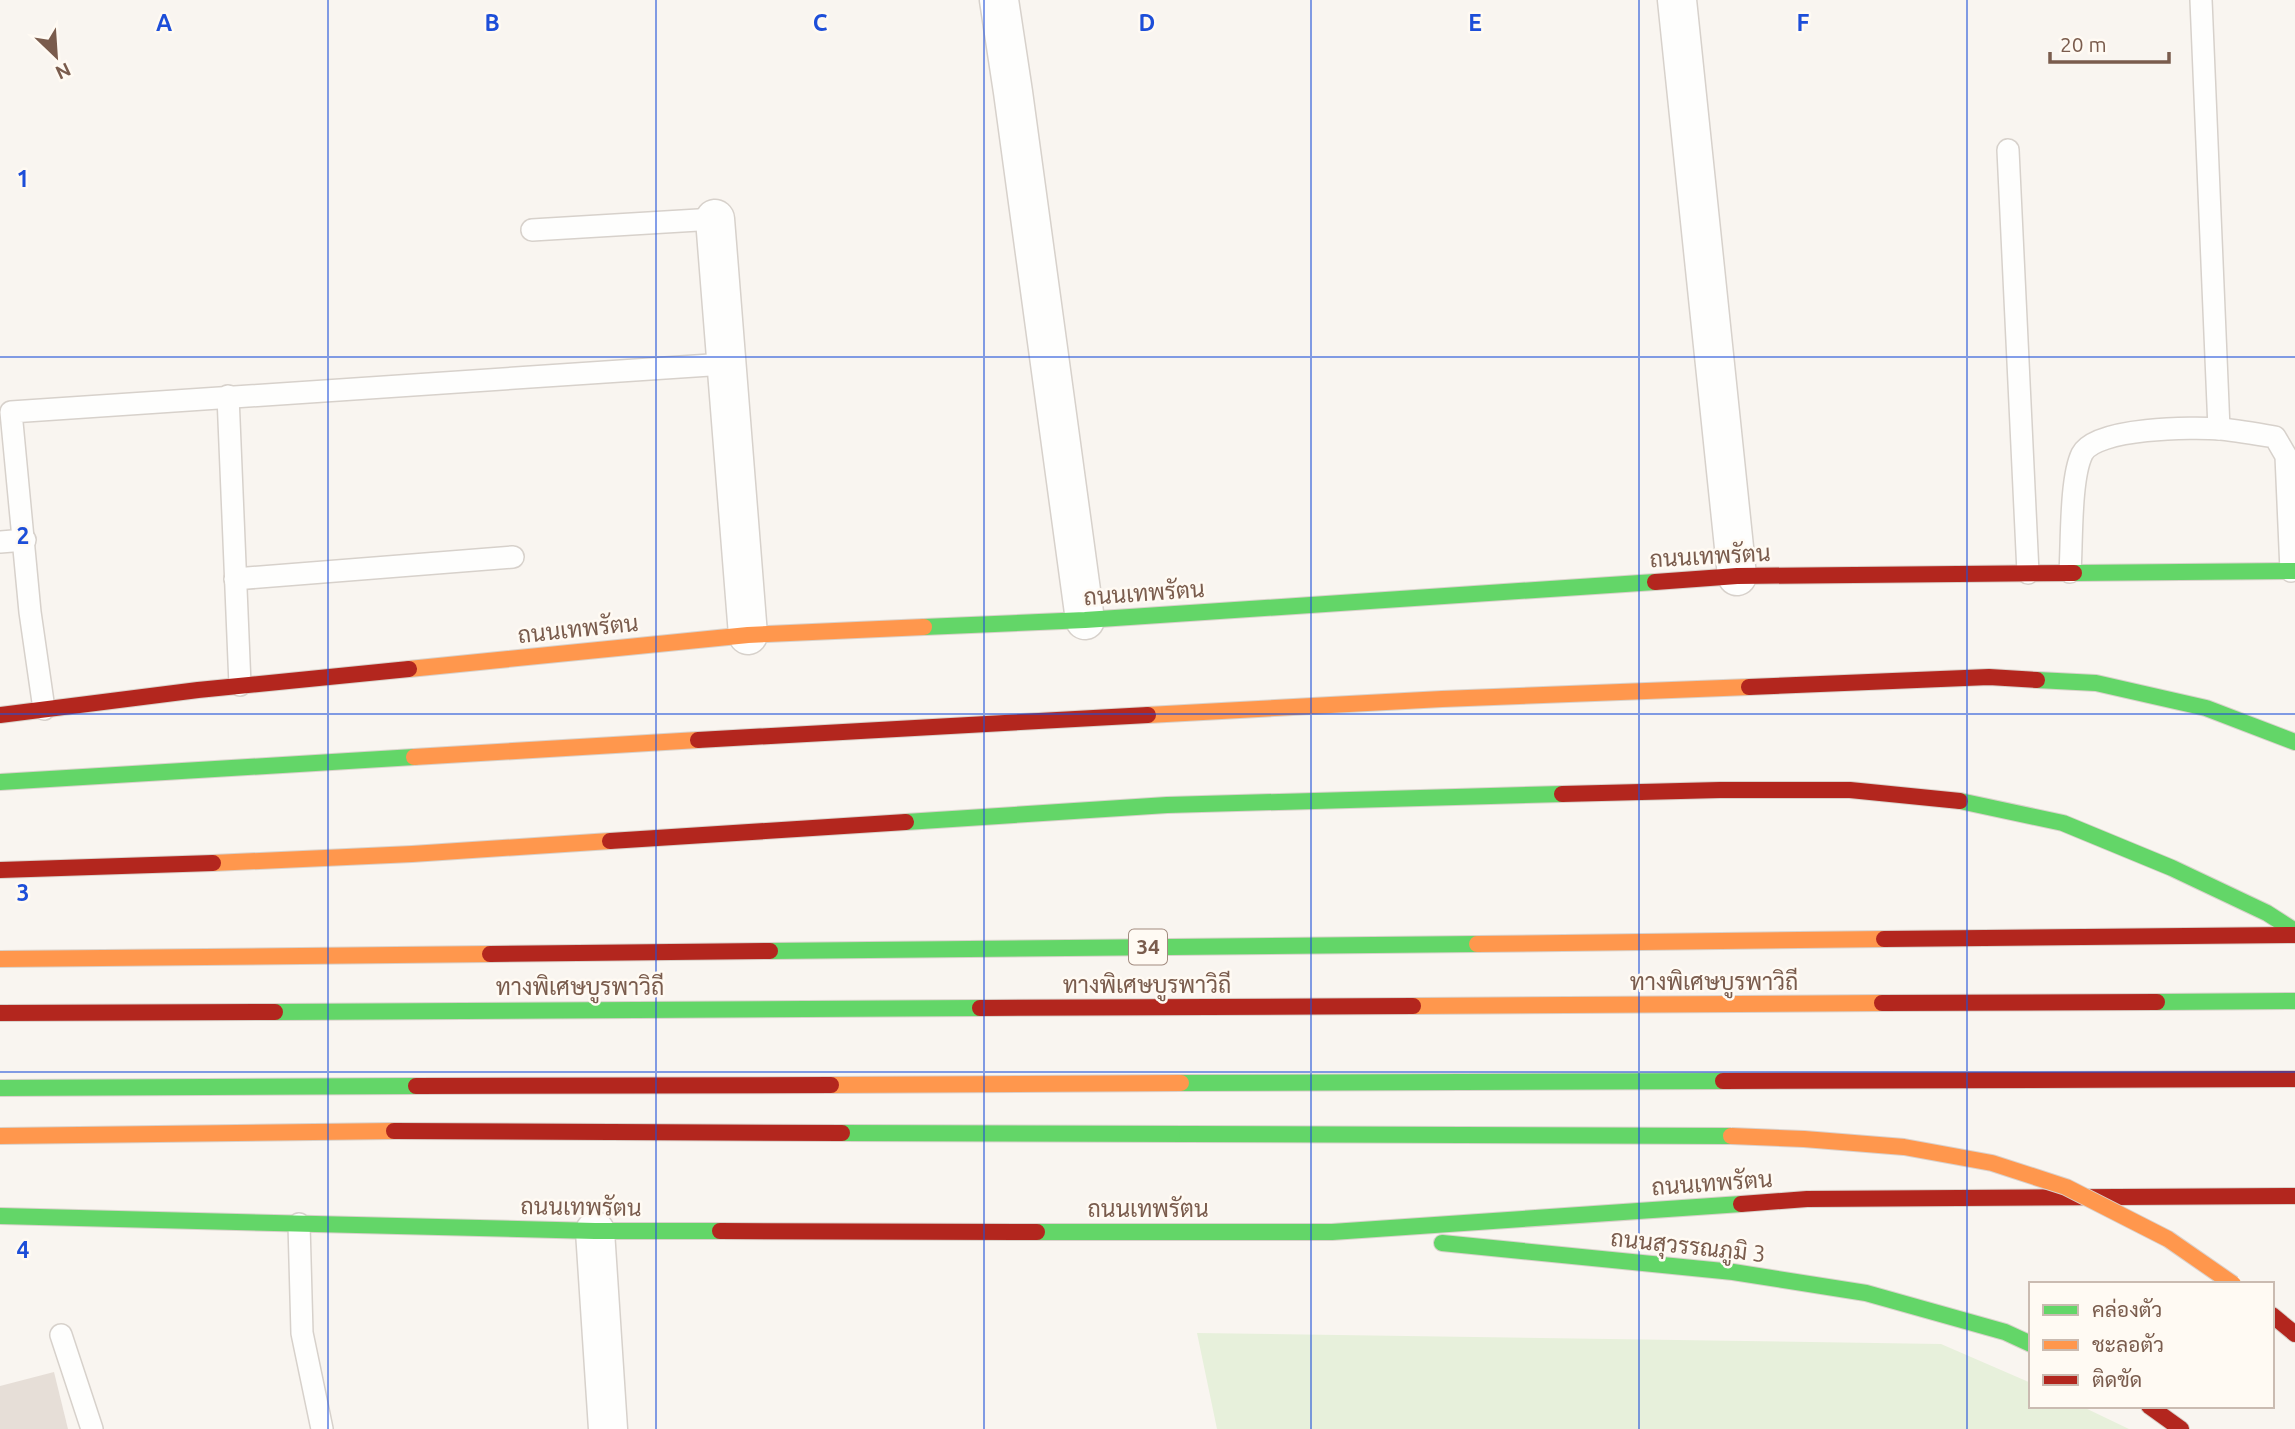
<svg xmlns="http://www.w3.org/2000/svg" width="2295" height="1429" viewBox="0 0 2295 1429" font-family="Ubuntu,Sarabun,sans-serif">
	<rect width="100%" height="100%" fill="#f9f5f0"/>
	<polygon fill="#e7f0db" points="1197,1333 1941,1344 2031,1383 2031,1406 2081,1406 2129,1429 1217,1429"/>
	<polygon fill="#e6ded7" points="54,1372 68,1429 0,1429 0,1386"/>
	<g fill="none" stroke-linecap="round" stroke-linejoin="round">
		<defs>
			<g id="lane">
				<polyline points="2201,0 2219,429"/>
				<polyline points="2008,150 2028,573"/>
				<polyline points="532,230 715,219"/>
				<polyline points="228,396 240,685"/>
				<polyline points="0,542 25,540"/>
				<path d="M2070,572C2072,543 2070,479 2082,454C2095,427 2194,427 2221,429C2239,431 2257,434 2275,437L2286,456L2291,571"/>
				<polyline points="235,579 513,557"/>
				<polyline points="44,709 30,612 11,412 725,364"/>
				<polyline points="299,1224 302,1333 322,1429"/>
				<polyline points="61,1335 92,1429"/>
			</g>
			<g id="street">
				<polyline points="999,0 1013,92 1085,620"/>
				<polyline points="1677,0 1737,576"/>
				<polyline points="715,219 748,635"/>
				<polyline points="595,1231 608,1429"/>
			</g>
			<g id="fast">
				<polyline points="2074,573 2295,571"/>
				<polyline points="924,627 1085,620 1655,582"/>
				<polyline points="2037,680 2096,683 2206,708 2295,742"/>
				<polyline points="0,782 414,757"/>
				<polyline points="1960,801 2063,823 2172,868 2267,913 2295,931"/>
				<polyline points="906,822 1167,805 1562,794"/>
				<polyline points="770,951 1477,944"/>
				<polyline points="2157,1002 2295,1001"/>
				<polyline points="275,1012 980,1008"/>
				<polyline points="842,1133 1187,1134"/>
				<polyline points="0,1216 595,1231 720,1231"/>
				<polyline points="1037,1232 1332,1232 1741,1204"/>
				<polyline points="1442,1243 1733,1272 1866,1293 2005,1332 2031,1344"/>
			</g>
			<g id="slow">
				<polyline points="409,669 748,635 924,627"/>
				<polyline points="1148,715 1442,699 1749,687"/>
				<polyline points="414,757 698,740"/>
				<polyline points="213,863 412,854 610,841"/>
				<polyline points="1477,944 1884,939"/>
				<polyline points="0,959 490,954"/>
				<polyline points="1413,1006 1882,1003"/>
				<polyline points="0,1136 394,1131"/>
			</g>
			<g id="jam">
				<polyline points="1655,582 1737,576 2074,573"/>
				<polyline points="1749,687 1989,677 2037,680"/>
				<polyline points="0,715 198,690 409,669"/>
				<polyline points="698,740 1148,715"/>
				<polyline points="1562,794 1720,790 1850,790 1960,801"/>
				<polyline points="610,841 906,822"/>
				<polyline points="0,870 213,863"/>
				<polyline points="1884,939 2295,935"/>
				<polyline points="490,954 770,951"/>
				<polyline points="1882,1003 2157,1002"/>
				<polyline points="980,1008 1413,1006"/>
				<polyline points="0,1013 275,1012"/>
				<polyline points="394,1131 842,1133"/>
				<polyline points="1741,1204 1807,1199 2295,1196"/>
				<polyline points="720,1231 1037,1232"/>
				<polyline points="2272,1315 2295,1334"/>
				<polyline points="2149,1406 2181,1429"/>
			</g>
		</defs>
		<use href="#lane" stroke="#d7d1cb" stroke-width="24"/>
		<use href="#street" stroke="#d7d1cb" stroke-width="41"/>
		<use href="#fast" stroke="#d9d2cb" stroke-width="18"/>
		<use href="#slow" stroke="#d9d2cb" stroke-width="18"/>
		<use href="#jam" stroke="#d9d2cb" stroke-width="18"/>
		<use href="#lane" stroke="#fefefd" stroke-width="21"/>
		<use href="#street" stroke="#fefefd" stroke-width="38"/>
		<use href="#fast" stroke="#63d668" stroke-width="16"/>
		<use href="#slow" stroke="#ff974d" stroke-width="16"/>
		<use href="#jam" stroke="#b3261e" stroke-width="16"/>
		<defs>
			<g id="fast-bridge">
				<polyline points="1181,1083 1723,1081"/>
				<polyline points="0,1088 416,1086"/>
				<polyline points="1187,1134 1731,1136"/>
			</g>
			<g id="slow-bridge">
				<polyline points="831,1085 1181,1083"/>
				<polyline points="1731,1136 1804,1139 1904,1147 1992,1163 2066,1187 2168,1239 2233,1284"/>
			</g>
			<g id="jam-bridge">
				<polyline points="1723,1081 2295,1079"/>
				<polyline points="416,1086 831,1085"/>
			</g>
		</defs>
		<use href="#fast-bridge" stroke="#dad1cc" stroke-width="18" stroke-linecap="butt"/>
		<use href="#slow-bridge" stroke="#dad1cc" stroke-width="18" stroke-linecap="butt"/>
		<use href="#jam-bridge" stroke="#dad1cc" stroke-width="18" stroke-linecap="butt"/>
		<use href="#fast-bridge" stroke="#63d668" stroke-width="16"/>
		<use href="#slow-bridge" stroke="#ff974d" stroke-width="16"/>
		<use href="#jam-bridge" stroke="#b3261e" stroke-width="16"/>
	</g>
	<path fill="none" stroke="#1d4ed8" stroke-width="2" stroke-opacity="0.55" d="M328,0V1429M656,0V1429M984,0V1429M1311,0V1429M1639,0V1429M1967,0V1429M0,357H2295M0,714H2295M0,1072H2295"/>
	<g text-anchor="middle" stroke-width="5" stroke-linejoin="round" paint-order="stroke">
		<rect fill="#fffaf3" stroke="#a28b7f" stroke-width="2" x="1129" y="929.5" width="38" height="35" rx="5"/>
		<g font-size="21" font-weight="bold" fill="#7a5c4d">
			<text x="1148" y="954">34</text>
		</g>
		<g font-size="23" fill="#7a5c4d" stroke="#fffaf3">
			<text transform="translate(1710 556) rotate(-3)" y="8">ถนนเทพรัตน</text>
			<text transform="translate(1144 593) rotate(-4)" y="8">ถนนเทพรัตน</text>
			<text transform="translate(578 629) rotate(-6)" y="8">ถนนเทพรัตน</text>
			<text x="1714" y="990">ทางพิเศษบูรพาวิถี</text>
			<text x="1147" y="993">ทางพิเศษบูรพาวิถี</text>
			<text x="580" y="995">ทางพิเศษบูรพาวิถี</text>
			<text transform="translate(1712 1183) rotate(-4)" y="8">ถนนเทพรัตน</text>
			<text transform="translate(581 1207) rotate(1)" y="8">ถนนเทพรัตน</text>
			<text x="1148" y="1217">ถนนเทพรัตน</text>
			<text transform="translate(1688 1246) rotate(6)" y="8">ถนนสุวรรณภูมิ 3</text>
		</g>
	</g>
	<g font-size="23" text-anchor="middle" font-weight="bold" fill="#1d4ed8" stroke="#fffaf3" stroke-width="5" stroke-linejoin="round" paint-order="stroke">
		<text x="164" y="31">A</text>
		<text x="492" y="31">B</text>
		<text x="820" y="31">C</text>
		<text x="1147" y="31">D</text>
		<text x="1475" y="31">E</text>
		<text x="1803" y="31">F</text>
		<text x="23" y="187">1</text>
		<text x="23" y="544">2</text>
		<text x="23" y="901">3</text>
		<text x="23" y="1258">4</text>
	</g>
	<rect x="2029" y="1282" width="245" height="126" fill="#fffaf3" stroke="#cabbb1" stroke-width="2"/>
	<rect x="2043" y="1305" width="35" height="10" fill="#63d668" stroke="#cabbb1" stroke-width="2"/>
	<text x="2092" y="1317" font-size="21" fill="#7a5c4d">คล่องตัว</text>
	<rect x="2043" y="1340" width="35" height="10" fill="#ff974d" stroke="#cabbb1" stroke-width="2"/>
	<text x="2092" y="1352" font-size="21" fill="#7a5c4d">ชะลอตัว</text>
	<rect x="2043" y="1375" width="35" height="10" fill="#b3261e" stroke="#cabbb1" stroke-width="2"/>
	<text x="2092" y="1387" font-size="21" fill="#7a5c4d">ติดขัด</text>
	<g transform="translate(56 56) rotate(155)" stroke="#fffaf3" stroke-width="5" paint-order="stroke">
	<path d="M0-5L12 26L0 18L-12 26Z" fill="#7a5c4d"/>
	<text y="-10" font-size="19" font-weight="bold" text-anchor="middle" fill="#7a5c4d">N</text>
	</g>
	<path d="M2050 52v10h119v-10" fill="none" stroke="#7a5c4d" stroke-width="3.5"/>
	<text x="2060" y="52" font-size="21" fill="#7a5c4d" stroke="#fffaf3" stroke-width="5" paint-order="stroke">20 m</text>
</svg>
